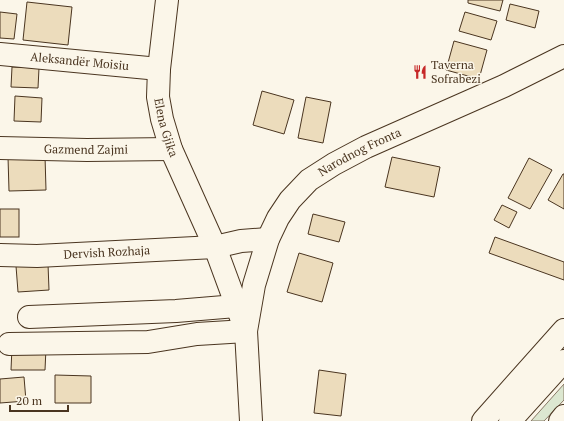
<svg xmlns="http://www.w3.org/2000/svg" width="564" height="421" viewBox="0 0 564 421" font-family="'PT Serif',serif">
	<rect width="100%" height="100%" fill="#fbf6e9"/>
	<polygon fill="#dce7d0" stroke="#887966" points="564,384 564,400 544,421 531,421"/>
	<g fill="#ecdcbc" stroke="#4a3520">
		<polygon points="468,0 503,0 500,11 468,3"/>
		<polygon points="27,2 72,7 68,45 23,40"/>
		<polygon points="510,4 539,11 535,28 506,20"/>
		<polygon points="0,12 17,14 14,39 0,38"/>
		<polygon points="465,12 497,21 491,40 459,31"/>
		<polygon points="454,41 487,50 479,79 446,70"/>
		<polygon points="12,67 39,68 38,88 11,87"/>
		<polygon points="262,91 294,100 284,134 253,125"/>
		<polygon points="15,96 42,98 41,122 14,121"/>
		<polygon points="306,97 331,102 323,143 298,138"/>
		<polygon points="45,156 46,190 9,191 8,157"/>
		<polygon points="392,157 440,167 434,197 385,187"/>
		<polygon points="529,158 552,170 530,209 508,198"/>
		<polygon points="563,174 564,174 564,209 548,200"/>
		<polygon points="502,205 517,212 509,228 494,220"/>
		<rect x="0" y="209" width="19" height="28"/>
		<polygon points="313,214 345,222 339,242 308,234"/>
		<polygon points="495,237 564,262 564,280 489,253"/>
		<polygon points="299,253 333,263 322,302 287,292"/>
		<polygon points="48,264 49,290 18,292 16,266"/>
		<polygon points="12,347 46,348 45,370 11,370"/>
		<polygon points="319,370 346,374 341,416 314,413"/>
		<polygon points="55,375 91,376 91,403 55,403"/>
		<polygon points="24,377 26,401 0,403 0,379"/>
	</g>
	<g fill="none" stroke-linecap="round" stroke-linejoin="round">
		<defs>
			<g id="minor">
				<path id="s1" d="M167,0L159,69L158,97L162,119L171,149L215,247L246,331L251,421"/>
				<path id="s2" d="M0,54L159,69"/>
				<path id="s3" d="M0,148L87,150L171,149"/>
				<path id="s4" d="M0,255L37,256L215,247L241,241L268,239"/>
				<polyline points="29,317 176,311 236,306"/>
				<path id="s5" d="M9,344L148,342L197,334L246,331L254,285L268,239L278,218L290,200L309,180L334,164L366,147L504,86L564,56"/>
				<polyline points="483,421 564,330"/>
			</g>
			<g id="highway">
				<polyline points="510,421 564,361"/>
				<polyline points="560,421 564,416"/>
			</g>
		</defs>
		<use href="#minor" stroke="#4a3520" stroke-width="24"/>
		<use href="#highway" stroke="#4a3520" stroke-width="24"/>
		<use href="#minor" stroke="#fbf6e9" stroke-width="22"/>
		<use href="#highway" stroke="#fbf6e9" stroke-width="22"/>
	</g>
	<defs>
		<symbol id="restaurant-bare" viewBox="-9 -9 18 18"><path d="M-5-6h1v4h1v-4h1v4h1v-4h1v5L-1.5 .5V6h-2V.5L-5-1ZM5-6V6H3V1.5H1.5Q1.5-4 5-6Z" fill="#c62828" stroke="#fbf6e9" stroke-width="2.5" paint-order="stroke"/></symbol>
	</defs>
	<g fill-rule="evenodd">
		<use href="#restaurant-bare" x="410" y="62" width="20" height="20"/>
	</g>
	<g text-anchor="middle" stroke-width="3" stroke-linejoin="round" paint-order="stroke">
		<g font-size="12" fill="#4a3520" stroke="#fbf6e9">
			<text dy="4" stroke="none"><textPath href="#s2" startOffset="80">Aleksandër Moisiu</textPath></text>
			<text dy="4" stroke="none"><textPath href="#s1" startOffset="129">Elena Gjika</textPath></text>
			<text dy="4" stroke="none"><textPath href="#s3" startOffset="86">Gazmend Zajmi</textPath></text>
			<text dy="4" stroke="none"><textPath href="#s5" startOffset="463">Narodnog Fronta</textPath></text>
			<text dy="4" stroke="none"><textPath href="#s4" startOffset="107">Dervish Rozhaja</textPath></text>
		</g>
		<g font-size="12" fill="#4a3520" stroke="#fbf6e9" text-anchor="start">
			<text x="431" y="69">Taverna<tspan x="431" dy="14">Sofrabezi</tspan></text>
		</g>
	</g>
	<path d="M10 405v6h58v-6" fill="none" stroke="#4a3520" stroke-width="2"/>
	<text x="16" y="405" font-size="12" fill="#4a3520" stroke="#fbf6e9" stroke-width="3" paint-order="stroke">20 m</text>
</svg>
